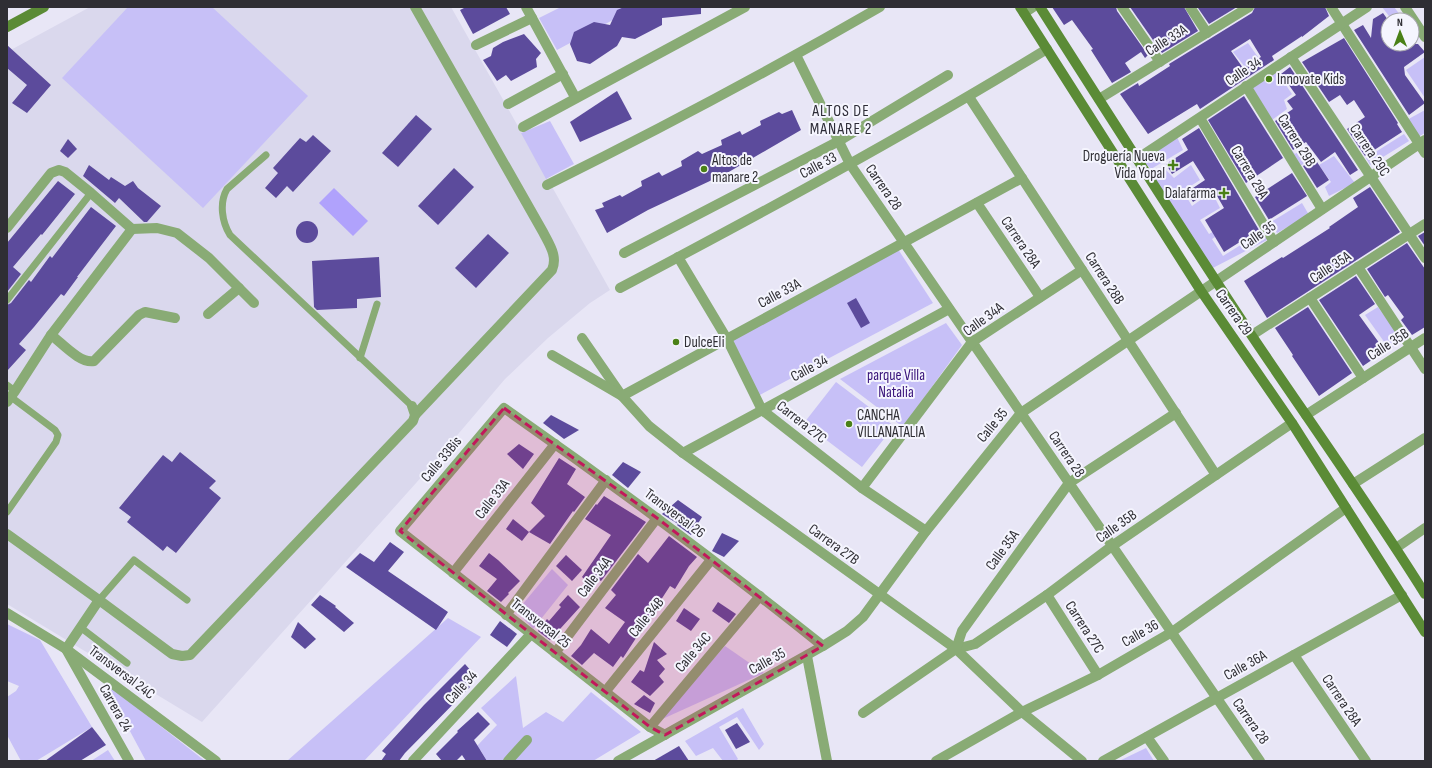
<svg xmlns="http://www.w3.org/2000/svg" width="1432" height="768" viewBox="0 0 1432 768" font-family="'Sofia Sans Condensed',sans-serif">
	<rect width="100%" height="100%" fill="#e8e6f6"/>
	<polygon fill="#dad8ed" points="90,7 451,7 610,290 590,303 548,338 505,379 425,473 202,722 7,604 7,52"/>
	<g fill="#c7c0f7">
		<polygon points="128,7 212,7 308,96 203,208 62,78"/>
		<polygon points="561,7 637,7 557,50 539,18"/>
		<polygon points="1382,7 1394,7 1404,20 1392,20"/>
		<polygon points="1248,43 1258,57 1245,67 1233,52"/>
		<polygon points="1425,57 1425,98 1406,70"/>
		<polygon points="1277,72 1292,94 1284,100 1287,109 1272,120 1252,87"/>
		<polygon points="1425,110 1425,133 1418,137 1405,121"/>
		<polygon points="550,121 574,164 546,179 521,133"/>
		<polygon points="1404,134 1409,141 1370,165 1366,158"/>
		<polygon points="1177,137 1183,150 1151,169 1141,159"/>
		<polygon points="1311,141 1315,146 1309,151 1313,157 1299,167 1289,147 1295,154"/>
		<polygon points="1334,156 1355,183 1329,196 1325,187 1331,182 1319,165"/>
		<polygon points="1191,165 1200,180 1183,191 1192,206 1212,192 1220,208 1200,220 1209,234 1230,222 1232,226 1212,239 1223,256 1263,231 1267,240 1207,271 1150,175 1163,167 1174,178"/>
		<polygon points="1302,203 1309,215 1277,233 1271,222"/>
		<polygon points="894,243 933,303 758,396 727,341"/>
		<polygon points="1378,307 1401,339 1390,350 1365,315"/>
		<polygon points="946,323 962,345 903,427 840,379"/>
		<polygon points="836,382 894,426 862,467 804,423"/>
		<polygon points="552,569 568,585 533,629 517,611"/>
		<polygon points="448,618 481,637 364,761 287,761"/>
		<polygon points="7,624 40,640 92,727 36,761 21,761 7,735 7,697 16,691 19,686 7,681"/>
		<polygon points="725,646 764,673 658,721"/>
		<polygon points="516,676 523,728 546,712 563,722 591,692 641,732 593,761 487,761 481,751 476,747 497,725 481,708"/>
		<polygon points="103,681 205,761 146,761"/>
		<polygon points="743,708 764,744 759,750 737,717 719,727 738,759 736,761 723,761 713,748 696,756 685,741"/>
		<polygon points="1146,748 1154,761 1119,761"/>
		<polygon points="108,750 115,761 91,761"/>
	</g>
	<polygon fill="#b0a2fc" points="334,188 368,221 353,236 319,203"/>
	<g fill="#5c4b9c" fill-rule="evenodd">
		<polygon points="466,7 506,7 510,14 473,34 460,10"/>
		<polygon points="624,7 701,7 701,14 662,18 662,25 635,39 622,37 617,46 590,64 577,61 570,44 574,32 594,22 610,25 617,10"/>
		<polygon points="1052,7 1116,7 1117,11 1148,55 1145,58 1141,52 1125,63 1131,72 1112,83 1091,50 1093,49 1072,20 1064,25"/>
		<polygon points="1130,7 1184,7 1198,31 1162,53"/>
		<polygon points="1200,7 1237,7 1209,24 1198,8"/>
		<path d="M1255,7H1325L1329,16L1302,37V36L1272,56L1274,60L1200,109L1197,104L1148,134L1120,94L1138,83L1139,86L1170,66L1169,64L1252,13ZM1250,39L1261,57L1243,68L1231,51Z"/>
		<polygon points="1383,13 1388,20 1388,44 1418,44 1425,52 1404,67 1405,75 1425,103 1409,115 1354,30 1363,25 1371,38 1373,19"/>
		<polygon points="524,34 541,53 536,59 537,67 511,81 506,75 497,81 483,60 491,56 493,48 503,42"/>
		<polygon points="1344,38 1398,123 1397,124 1402,132 1365,156 1347,129 1365,117 1354,100 1347,105 1340,95 1329,102 1302,62"/>
		<polygon points="7,45 51,85 27,113 12,103 27,85 7,68"/>
		<polygon points="1290,67 1358,170 1350,175 1335,152 1321,162 1306,142 1293,150 1275,121 1293,109 1287,101 1296,95 1281,74"/>
		<polygon points="617,91 632,119 580,142 570,122"/>
		<polygon points="1244,96 1283,158 1246,183 1208,120"/>
		<polygon points="792,110 801,130 727,173 648,210 607,233 595,210 604,207 602,203 620,195 622,197 642,186 641,181 659,172 662,176 682,166 681,161 698,151 702,154 722,145 721,140 740,131 742,135 761,125 760,121 779,112 782,114"/>
		<polygon points="416,115 432,129 398,167 382,153"/>
		<polygon points="1199,128 1259,230 1224,252 1205,220 1224,208 1213,189 1193,202 1187,192 1205,180 1193,161 1172,174 1166,164 1188,150 1182,139"/>
		<polygon points="313,135 331,151 293,192 287,186 276,198 265,188 278,173 273,168 300,138 306,142"/>
		<polygon points="68,139 77,149 68,158 60,151"/>
		<polygon points="1315,159 1329,180 1317,188 1303,166"/>
		<polygon points="89,165 109,180 111,177 125,186 133,181 138,188 161,206 147,222 144,222 119,198 115,203 83,176"/>
		<polygon points="454,168 474,187 438,225 418,206"/>
		<polygon points="1292,173 1307,196 1269,220 1255,197"/>
		<polygon points="58,181 75,194 42,235 41,234 13,267 21,274 7,292 7,243"/>
		<polygon points="1370,187 1400,232 1267,318 1244,281 1282,257 1283,258 1330,228 1329,227 1358,207 1353,198"/>
		<polygon points="91,207 116,226 77,277 78,277 64,296 61,294 34,327 19,344 26,350 7,371 7,305 11,303 29,280 31,282 50,256 52,258"/>
		<circle cx="307" cy="232" r="11"/>
		<polygon points="1425,232 1425,246 1418,236"/>
		<polygon points="488,234 509,253 476,288 455,268"/>
		<polygon points="1407,243 1425,269 1425,327 1412,335 1401,320 1404,317 1388,295 1385,297 1367,269"/>
		<polygon points="379,257 381,297 357,299 357,308 317,310 314,307 312,261"/>
		<polygon points="1356,276 1375,304 1359,315 1385,351 1363,366 1319,300"/>
		<polygon points="856,298 870,323 861,328 847,303"/>
		<polygon points="1308,307 1352,373 1319,396 1292,356 1293,355 1275,328"/>
		<polygon points="551,415 579,430 564,439 543,423"/>
		<polygon points="519,444 534,454 523,469 507,454"/>
		<polygon points="180,452 216,481 209,488 221,498 176,553 167,546 163,551 127,522 131,517 119,508 163,455 172,462"/>
		<polygon points="559,458 576,469 567,484 585,497 574,512 573,511 550,544 529,532 545,516 531,503"/>
		<polygon points="623,462 641,472 628,488 612,475"/>
		<polygon points="604,496 646,522 601,581 599,580 593,587 582,577 611,535 585,519 596,504 597,505"/>
		<polygon points="678,500 702,517 691,535 677,525 678,524 662,514"/>
		<polygon points="513,519 529,532 522,541 506,529"/>
		<polygon points="722,533 739,541 724,557 712,551"/>
		<polygon points="669,536 697,557 689,566 675,589 670,586 623,658 621,656 613,667 594,653 582,665 571,656 581,645 591,629 609,644 625,622 605,608 616,595 611,590 638,554 648,563"/>
		<polygon points="390,542 404,552 388,571 448,612 436,630 346,567 360,553 374,562"/>
		<polygon points="489,553 498,560 520,581 508,593 509,594 501,602 487,591 497,579 479,566"/>
		<polygon points="566,555 582,570 572,581 556,566"/>
		<polygon points="320,595 336,606 335,607 354,623 344,632 311,605"/>
		<polygon points="568,595 580,607 550,640 538,631 547,619 549,621 561,607 559,605"/>
		<polygon points="718,602 736,614 729,623 712,611"/>
		<polygon points="684,608 700,619 691,631 676,621"/>
		<polygon points="500,621 517,634 507,647 490,635"/>
		<polygon points="298,622 316,639 305,649 291,637"/>
		<polygon points="654,642 667,654 657,660 665,669 659,676 664,682 650,696 631,682 640,670 644,672"/>
		<polygon points="465,664 472,672 463,680 470,687 405,753 399,761 381,761 386,754 382,751 424,705"/>
		<polygon points="644,695 655,703 650,713 634,704"/>
		<polygon points="478,712 490,724 474,740 487,761 466,761 462,755 456,761 442,761 436,754 458,732 457,731"/>
		<polygon points="737,723 750,742 736,749 725,730"/>
		<polygon points="92,727 106,745 80,761 45,761"/>
		<polygon points="679,746 689,761 653,761"/>
	</g>
	<g fill="none" stroke-linecap="round" stroke-linejoin="round">
		<g stroke="#89ab75" stroke-width="7">
			<path d="M266,155L227,189C219,203 222,222 230,235L412,406"/>
			<polyline points="7,300 91,193"/>
			<polyline points="360,358 377,304"/>
			<polyline points="7,385 15,391"/>
			<polyline points="7,512 56,442 58,435 55,430 11,397"/>
			<polyline points="99,600 134,560 187,600"/>
			<polyline points="80,627 127,663"/>
		</g>
		<g stroke="#89ab75" stroke-width="10">
			<path d="M415,7L543,232C549,244 558,256 552,270L415,415"/>
			<polyline points="526,7 575,97"/>
			<polyline points="1122,7 1160,62"/>
			<polyline points="1190,7 1207,33"/>
			<polyline points="1331,7 1425,153"/>
			<polyline points="1405,7 1425,37"/>
			<polyline points="1024,13 1033,7"/>
			<polyline points="476,45 532,18"/>
			<polyline points="796,55 850,164 1260,761"/>
			<polyline points="1291,57 1425,258"/>
			<polyline points="1246,86 1322,209"/>
			<polyline points="969,97 1216,475"/>
			<polyline points="1099,99 1249,7"/>
			<polyline points="508,104 563,74"/>
			<polyline points="1200,118 1274,242"/>
			<polyline points="523,127 745,7"/>
			<polyline points="1137,159 1367,7"/>
			<path d="M547,185C660,129 771,70 880,7"/>
			<polyline points="977,203 1040,297"/>
			<polyline points="7,228 51,173 59,170 65,172 91,193 132,229 51,335 15,391 7,402"/>
			<polyline points="132,229 157,228 177,233 209,258 254,303"/>
			<polyline points="624,253 839,141 948,75"/>
			<polyline points="678,257 727,339 762,410 862,488 926,531"/>
			<polyline points="1358,267 1425,369"/>
			<path d="M620,288C764,212 908,134 1047,49"/>
			<polyline points="1310,298 1363,378"/>
			<polyline points="208,314 239,288"/>
			<path d="M51,335C62,343 80,364 94,361L139,315L145,312L175,318"/>
			<polyline points="1252,335 1425,224"/>
			<polyline points="582,338 622,396 649,426 683,453 956,649 1022,712 1082,761"/>
			<polyline points="552,355 622,396 1022,178"/>
			<polyline points="1306,415 1425,338"/>
			<polyline points="683,453 949,309"/>
			<polyline points="1353,484 1425,438"/>
			<polyline points="862,488 972,342 1082,270"/>
			<polyline points="7,534 99,600 66,649 129,761"/>
			<polyline points="1396,548 1425,528"/>
			<polyline points="453,573 555,444"/>
			<polyline points="1047,595 1098,675"/>
			<polyline points="99,600 172,654 182,656 190,655 413,421 415,415 412,406"/>
			<polyline points="7,613 66,649 216,761"/>
			<polyline points="506,615 606,480"/>
			<polyline points="956,649 975,644 1047,595 1112,546 1292,423"/>
			<polyline points="555,653 657,518"/>
			<polyline points="1294,655 1366,761"/>
			<polyline points="807,656 827,761"/>
			<polyline points="605,692 711,560"/>
			<polyline points="863,713 956,649 962,631 1069,483 1176,413"/>
			<polyline points="650,727 760,596"/>
			<path d="M665,735L650,727L400,531L504,408C613,484 720,564 823,646"/>
			<polyline points="1147,737 1164,761"/>
			<polyline points="413,761 531,634"/>
			<polyline points="508,761 527,740"/>
			<polyline points="618,761 823,646 847,631 863,617 926,531 1021,413 1425,140"/>
			<polyline points="936,761 1022,712 1098,675 1172,632 1346,508"/>
			<polyline points="1103,761 1402,595"/>
		</g>
		<g stroke="#5b8b36" stroke-width="10">
			<polyline points="1020,7 1201,291 1292,423 1425,632"/>
			<path d="M1040,7C1110,117 1180,227 1252,336C1310,422 1370,506 1425,594"/>
			<polyline points="7,27 44,7"/>
		</g>
	</g>
	<path fill="#c2185b" fill-opacity="0.2" stroke="#c2185b" stroke-width="3" stroke-dasharray="8 5" stroke-linejoin="round" d="M504,408L657,518L823,646L665,735L650,727L400,531Z"/>
	<g fill="#4a8017" stroke="#f5f5fe" stroke-width="1.5">
		<circle cx="1269" cy="79" r="4"/>
		<path d="M1171 159h4v4h4v4h-4v4h-4v-4h-4v-4h4z"/>
		<circle cx="704" cy="169" r="4"/>
		<path d="M1222 187h4v4h4v4h-4v4h-4v-4h-4v-4h4z"/>
		<circle cx="676" cy="342" r="4"/>
		<circle cx="849" cy="424" r="4"/>
	</g>
	<g text-anchor="middle" stroke-width="4" stroke-linejoin="round" paint-order="stroke">
		<g font-size="15" fill="#2f2e34" stroke="#f5f5fe">
			<text transform="translate(1166 40) rotate(-32)" y="5">Calle 33A</text>
			<text transform="translate(1243 71) rotate(-34)" y="5">Calle 34</text>
			<text transform="translate(1297 140) rotate(58)" y="5">Carrera 29B</text>
			<text transform="translate(1370 150) rotate(56)" y="5">Carrera 29C</text>
			<text transform="translate(818 165) rotate(-28)" y="5">Calle 33</text>
			<text transform="translate(1250 172) rotate(59)" y="5">Carrera 29A</text>
			<text transform="translate(884 187) rotate(55)" y="5">Carrera 28</text>
			<text transform="translate(1258 235) rotate(-34)" y="5">Calle 35</text>
			<text transform="translate(1021 242) rotate(56)" y="5">Carrera 28A</text>
			<text transform="translate(1330 267) rotate(-33)" y="5">Calle 35A</text>
			<text transform="translate(1105 278) rotate(57)" y="5">Carrera 28B</text>
			<text transform="translate(779 293) rotate(-28)" y="5">Calle 33A</text>
			<text transform="translate(1234 312) rotate(55)" y="5">Carrera 29</text>
			<text transform="translate(983 319) rotate(-36)" y="5">Calle 34A</text>
			<text transform="translate(1388 344) rotate(-33)" y="5">Calle 35B</text>
			<text transform="translate(809 368) rotate(-28)" y="5">Calle 34</text>
			<text transform="translate(802 422) rotate(38)" y="5">Carrera 27C</text>
			<text transform="translate(992 425) rotate(-51)" y="5">Calle 35</text>
			<text transform="translate(1067 454) rotate(56)" y="5">Carrera 28</text>
			<text transform="translate(441 459) rotate(-50)" y="5">Calle 33Bis</text>
			<text transform="translate(492 499) rotate(-52)" y="5">Calle 33A</text>
			<text transform="translate(675 513) rotate(37)" y="5">Transversal 26</text>
			<text transform="translate(1116 526) rotate(-35)" y="5">Calle 35B</text>
			<text transform="translate(834 544) rotate(36)" y="5">Carrera 27B</text>
			<text transform="translate(1002 550) rotate(-54)" y="5">Calle 35A</text>
			<text transform="translate(594 577) rotate(-53)" y="5">Calle 34A</text>
			<text transform="translate(646 617) rotate(-51)" y="5">Calle 34B</text>
			<text transform="translate(541 623) rotate(38)" y="5">Transversal 25</text>
			<text transform="translate(1085 627) rotate(57)" y="5">Carrera 27C</text>
			<text transform="translate(1140 633) rotate(-30)" y="5">Calle 36</text>
			<text transform="translate(693 652) rotate(-50)" y="5">Calle 34C</text>
			<text transform="translate(767 661) rotate(-29)" y="5">Calle 35</text>
			<text transform="translate(1245 665) rotate(-29)" y="5">Calle 36A</text>
			<text transform="translate(122 672) rotate(37)" y="5">Transversal 24C</text>
			<text transform="translate(461 687) rotate(-47)" y="5">Calle 34</text>
			<text transform="translate(1342 700) rotate(56)" y="5">Carrera 28A</text>
			<text transform="translate(116 708) rotate(61)" y="5">Carrera 24</text>
			<text transform="translate(1251 721) rotate(55)" y="5">Carrera 28</text>
		</g>
		<g font-size="15" fill="#2f2e34" stroke="#f5f5fe" text-anchor="start">
			<text x="1277" y="84">Innovate Kids</text>
			<text x="1165" y="161" text-anchor="end">Droguería Nueva<tspan x="1165" dy="17">Vida Yopal</tspan></text>
			<text x="712" y="165">Altos de<tspan x="712" dy="17">manare 2</tspan></text>
			<text x="1216" y="198" text-anchor="end">Dalafarma</text>
			<text x="684" y="347">DulceEli</text>
			<text x="857" y="420">CANCHA<tspan x="857" dy="17">VILLANATALIA</tspan></text>
		</g>
		<g font-size="15" fill="#371179" stroke="#f5f5fe">
			<text x="896" y="380">parque Villa<tspan x="896" dy="17">Natalia</tspan></text>
		</g>
		<g font-size="16" letter-spacing="1" fill="#2d2c37" stroke="#f5f5fe">
			<text x="841" y="116">ALTOS DE<tspan x="841" dy="18">MANARE 2</tspan></text>
		</g>
	</g>
	<rect width="1432" height="768" fill="none" stroke="#2f2e34" stroke-width="16"/>
	<g transform="translate(1400 32) rotate(359)"><circle r="19" fill="#f5f5fe" stroke="#a6a5ad"/>
	<path d="M0-3L7 15L0 10L-7 15Z" fill="#4a8017"/>
	<text y="-6" font-size="11" font-weight="bold" text-anchor="middle" fill="#2f2e34">N</text>
	</g>
</svg>
